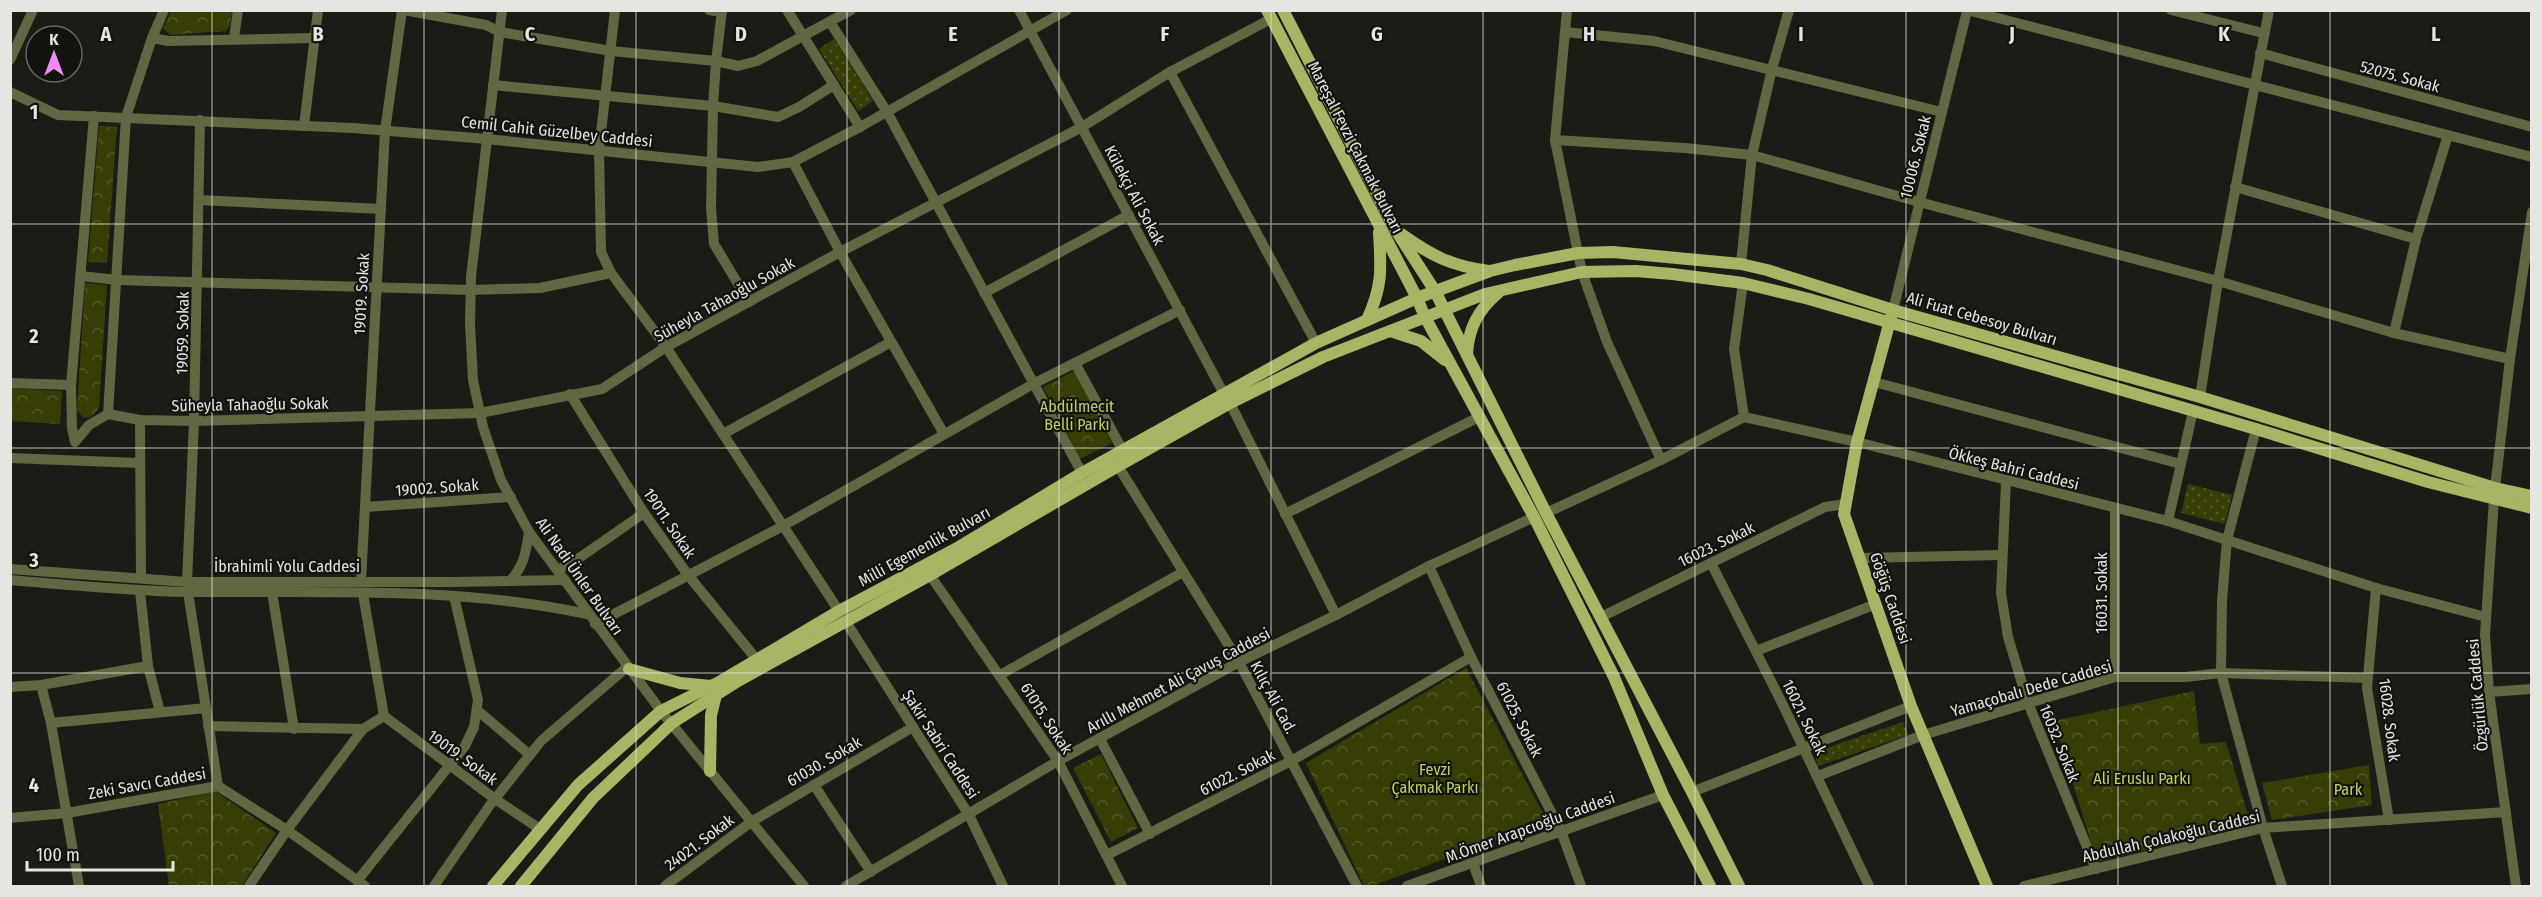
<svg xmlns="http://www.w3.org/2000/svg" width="2542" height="897" viewBox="0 0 2542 897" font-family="'Fira Sans Condensed',sans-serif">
	<defs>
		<pattern id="grass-dots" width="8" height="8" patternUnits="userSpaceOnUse" patternTransform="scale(1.5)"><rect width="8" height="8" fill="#383d06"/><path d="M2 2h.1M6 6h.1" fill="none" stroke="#55592a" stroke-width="1.8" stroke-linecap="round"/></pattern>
		<pattern id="park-crowns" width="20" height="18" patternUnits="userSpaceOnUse" patternTransform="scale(1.5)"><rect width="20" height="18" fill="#383d06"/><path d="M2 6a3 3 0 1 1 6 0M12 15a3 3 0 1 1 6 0" fill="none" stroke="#55592a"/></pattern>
	</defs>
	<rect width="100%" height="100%" fill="#1b1c16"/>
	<g fill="url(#grass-dots)">
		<polygon points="834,39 873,101 858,111 819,49"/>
		<polygon points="2188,484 2232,495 2225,524 2181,513"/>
		<polygon points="1903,722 1908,735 1818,766 1814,752"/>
	</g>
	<g fill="url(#park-crowns)">
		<polygon points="171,11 171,10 232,11 230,25 226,31 170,35 163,28"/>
		<polygon points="99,126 117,127 107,263 88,262"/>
		<polygon points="85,283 107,285 99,408 91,417 84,418 77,411"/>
		<polygon points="1074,371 1112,443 1080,459 1043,387"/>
		<polygon points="11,388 62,391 60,424 11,421 11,424"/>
		<polygon points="1466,668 1547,821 1372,886 1364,886 1306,763"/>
		<polygon points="2194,691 2200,744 2226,742 2251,825 2097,862 2054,721"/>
		<polygon points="1101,754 1138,828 1111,842 1073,768"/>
		<polygon points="2369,765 2372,805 2272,820 2262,783"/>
		<polygon points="215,791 276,833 242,886 169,886 158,804"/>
	</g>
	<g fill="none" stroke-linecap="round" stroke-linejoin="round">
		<g stroke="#616742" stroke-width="10">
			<polyline points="404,10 486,25 500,32 611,51 716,61 738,66 757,61 851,10"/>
			<polyline points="502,10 471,277 470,324 473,380 483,427 501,480 529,532 661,711 804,886"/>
			<polyline points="615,10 599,150 601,252 611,273 666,347 839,611"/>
			<polyline points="709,10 722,12"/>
			<polyline points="722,10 716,61 713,106 711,208 714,244 749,302"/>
			<polyline points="787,10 860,127"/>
			<polyline points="1019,10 1224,394"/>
			<polyline points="1567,10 1555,140 1578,253 1582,272 1607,342 1661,460"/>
			<polyline points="1967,10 2532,157"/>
			<polyline points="2171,10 2263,33"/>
			<polyline points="830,22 887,112 1082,473"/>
			<polyline points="1565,32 1654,41 1942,112"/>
			<polyline points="152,38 168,41 315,38"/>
			<polyline points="234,38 238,10"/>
			<polyline points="2260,53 2532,127"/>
			<polyline points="10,60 33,10"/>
			<polyline points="1170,72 1316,343"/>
			<polyline points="493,85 713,106 778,117 799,107 834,85"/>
			<polyline points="10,92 58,115 353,128 487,139 758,167 793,162 860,127 1067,10"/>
			<polyline points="94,116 71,385 72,428 75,442 89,425 108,414 126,117 152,38 164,10"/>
			<polyline points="304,126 318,10"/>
			<polyline points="1555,140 1685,148 1752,155 1919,202 2218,281 2394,333 2510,359"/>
			<polyline points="793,162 840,252 944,434"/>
			<polyline points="2235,187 2416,239"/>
			<polyline points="199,200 381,209"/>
			<polyline points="1741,264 1752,155 1772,69 1789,10"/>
			<polyline points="81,276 117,280 471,290 540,288 611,273"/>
			<polyline points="1743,283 1734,349 1744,417"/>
			<polyline points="984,293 1129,215"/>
			<polyline points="1893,310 1967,11"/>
			<polyline points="2394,333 2416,239 2448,135"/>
			<polyline points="1075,363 1123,451"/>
			<polyline points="1874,382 2181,464"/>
			<polyline points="10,383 71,385"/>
			<polyline points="570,394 644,513 688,575 757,660"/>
			<polyline points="2200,397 2218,281 2269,10"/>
			<polyline points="1230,403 1336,615"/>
			<polyline points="108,414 140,420 194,421 480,413 602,389 666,347 840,252 1082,127 1170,72 1271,19"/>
			<polyline points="140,420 141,578"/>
			<polyline points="2256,429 2227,540 2222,601 2221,673 2263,828 2282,886"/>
			<polyline points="723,434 891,342"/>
			<polyline points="10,458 139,463"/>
			<polyline points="1118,466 1239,662 1357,886"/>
			<polyline points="2006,482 2001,593 2008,637 2028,703 2096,869"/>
			<polyline points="2495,488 2510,359 2532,212"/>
			<polyline points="2494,499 2485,635 2489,692 2516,886"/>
			<polyline points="365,507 511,497"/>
			<polyline points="2115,509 2115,677"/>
			<polyline points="1546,513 1661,460 1744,417 1857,442 2168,521 2376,588 2486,617"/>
			<polyline points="1285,514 1479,417"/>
			<polyline points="2168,521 2193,411"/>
			<polyline points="1860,558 2001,555"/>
			<polyline points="1711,563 1780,699 1869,886"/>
			<polyline points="1429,566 1471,657 1561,831 1581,886"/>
			<polyline points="10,569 187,582 450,582 565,580"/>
			<polyline points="558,570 582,556 644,513"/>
			<polyline points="930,575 1058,761 1122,886"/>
			<path d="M10,580C70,585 129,591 188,592C321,593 456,586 587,614"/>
			<polyline points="361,581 385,131 402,10"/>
			<path d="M510,581C524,566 526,552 529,532"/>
			<polyline points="187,582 194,421 200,120"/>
			<polyline points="2376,588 2367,688 2389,820"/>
			<polyline points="140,591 148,666 160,712"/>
			<polyline points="188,592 218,786"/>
			<polyline points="272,592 294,729"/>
			<polyline points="363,594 384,716 495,799 540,829"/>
			<polyline points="1601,617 1825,507 1846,504"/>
			<polyline points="846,622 969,815 1003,886"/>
			<polyline points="595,624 783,526 1033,384 1180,310"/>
			<polyline points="1756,651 1876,604"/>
			<polyline points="1000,675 1183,572"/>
			<polyline points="41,685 51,723 79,886"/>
			<polyline points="10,687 41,685 148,666"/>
			<polyline points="2489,692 2532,689"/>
			<polyline points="477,710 530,755"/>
			<polyline points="51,723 206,708"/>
			<polyline points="208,726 363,729 384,716"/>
			<polyline points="1100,739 1150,834"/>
			<polyline points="1818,776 1923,735 2115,677 2185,677 2221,673 2368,678"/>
			<polyline points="814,785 871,872"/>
			<polyline points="1692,792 1911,706"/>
			<polyline points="10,818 67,813 218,786 287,830 365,886"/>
			<polyline points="1107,855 1291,761 1471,657"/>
			<polyline points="1473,863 1481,886"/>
			<polyline points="357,881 465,746 474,727 478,700 454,596"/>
			<polyline points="249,886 287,830 363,729"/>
			<polyline points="434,886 490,805 541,741 627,667"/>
			<polyline points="665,886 751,822 913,727"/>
			<polyline points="846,886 1058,761 1239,662 1336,615 1429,566 1534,517"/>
			<polyline points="1407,886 1663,795"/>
			<polyline points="2024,886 2263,828 2506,812"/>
		</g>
		<g stroke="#a9b465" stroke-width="12">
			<polyline points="1267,10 1417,298 1425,317 1534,517 1614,677 1663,795 1710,886"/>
			<polyline points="1283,10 1395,229 1435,291 1546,513 1692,792 1739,886"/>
			<path d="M1401,234C1432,256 1451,266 1489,271"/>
			<polyline points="1891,317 1857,442 1844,514 1911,706 1987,886"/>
			<path d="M1367,320C1383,285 1381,269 1379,232"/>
			<polyline points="1390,331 1421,341 1445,360"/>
			<path d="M1467,355C1468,329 1478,310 1498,293"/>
			<polyline points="629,669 680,683 711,686"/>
			<polyline points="710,771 711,715 716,695"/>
			<polyline points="493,886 578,785 661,711 721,681 839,611 959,547 1082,473 1316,343 1417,298 1490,271 1515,265 1578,253 1613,252 1741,264 1767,270 1893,310 2200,397 2495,488 2532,496"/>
			<polyline points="521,886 593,798 672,723 738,681 930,575 1118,466 1230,403 1323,357 1485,294 1582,272 1636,271 1672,274 1743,283 1809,299 2256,429 2428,482 2532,508"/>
		</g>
	</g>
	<path fill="none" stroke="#e5e5e1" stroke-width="1.5" stroke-opacity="0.55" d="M212,10V886M424,10V886M636,10V886M847,10V886M1059,10V886M1271,10V886M1483,10V886M1695,10V886M1906,10V886M2118,10V886M2330,10V886M10,224H2532M10,448H2532M10,673H2532"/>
	<g text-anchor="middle" stroke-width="4.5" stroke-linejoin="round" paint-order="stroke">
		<g font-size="16" fill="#e5e5e1" stroke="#12130e">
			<text transform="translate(2400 76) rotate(15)" y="6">52075. Sokak</text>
			<text transform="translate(557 131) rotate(6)" y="6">Cemil Cahit Güzelbey Caddesi</text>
			<text transform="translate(1356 147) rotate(63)" y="6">Mareşal Fevzi Çakmak Bulvarı</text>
			<text transform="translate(1915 157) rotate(-76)" y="6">10006. Sokak</text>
			<text transform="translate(1135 195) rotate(62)" y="6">Külekçi Ali Sokak</text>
			<text transform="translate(361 294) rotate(-87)" y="6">19019. Sokak</text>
			<text transform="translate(724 299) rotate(-29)" y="6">Süheyla Tahaoğlu Sokak</text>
			<text transform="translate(1982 318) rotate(16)" y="6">Ali Fuat Cebesoy Bulvarı</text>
			<text transform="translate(182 333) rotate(-89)" y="6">19059. Sokak</text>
			<text transform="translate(250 404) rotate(-1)" y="6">Süheyla Tahaoğlu Sokak</text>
			<text transform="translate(2014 468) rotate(14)" y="6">Ökkeş Bahri Caddesi</text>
			<text transform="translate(437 487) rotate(-4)" y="6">19002. Sokak</text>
			<text transform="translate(670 523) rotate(56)" y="6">19011. Sokak</text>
			<text transform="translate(1716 544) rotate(-26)" y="6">16023. Sokak</text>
			<text transform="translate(924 546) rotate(-29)" y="6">Milli Egemenlik Bulvarı</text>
			<text x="287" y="572">İbrahimli Yolu Caddesi</text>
			<text transform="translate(580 576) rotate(55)" y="6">Ali Nadi Ünler Bulvarı</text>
			<text transform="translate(2101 593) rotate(-90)" y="6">16031. Sokak</text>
			<text transform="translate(1891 598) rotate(71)" y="6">Göğüş Caddesi</text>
			<text transform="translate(1178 680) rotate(-28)" y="6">Arıllı Mehmet Ali Çavuş Caddesi</text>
			<text transform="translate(2031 688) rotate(-16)" y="6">Yamaçobalı Dede Caddesi</text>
			<text transform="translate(2477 695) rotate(-95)" y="6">Özgürlük Caddesi</text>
			<text transform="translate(1274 697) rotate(62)" y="6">Kılıç Ali Cad.</text>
			<text transform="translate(1805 717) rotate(64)" y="6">16021. Sokak</text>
			<text transform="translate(1047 718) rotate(57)" y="6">61015. Sokak</text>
			<text transform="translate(1520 719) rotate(63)" y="6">61025. Sokak</text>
			<text transform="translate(2390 720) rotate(83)" y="6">16028. Sokak</text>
			<text transform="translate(2060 743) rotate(68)" y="6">16032. Sokak</text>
			<text transform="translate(941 744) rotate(57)" y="6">Şakir Sabri Caddesi</text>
			<text transform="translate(463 757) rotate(36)" y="6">19019. Sokak</text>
			<text transform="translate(824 761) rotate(-30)" y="6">61030. Sokak</text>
			<text transform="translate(1237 772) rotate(-27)" y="6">61022. Sokak</text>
			<text transform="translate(147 783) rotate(-10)" y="6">Zeki Savcı Caddesi</text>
			<text transform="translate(1530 827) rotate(-20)" y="6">M.Ömer Arapcıoğlu Caddesi</text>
			<text transform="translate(2171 836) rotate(-13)" y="6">Abdullah Çolakoğlu Caddesi</text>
			<text transform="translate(699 842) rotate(-37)" y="6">24021. Sokak</text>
		</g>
		<g font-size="16" fill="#c4d253" stroke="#12130e">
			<text x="1077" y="412">Abdülmecit<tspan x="1077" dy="18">Belli Parkı</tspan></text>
			<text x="1435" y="775">Fevzi<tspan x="1435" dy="18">Çakmak Parkı</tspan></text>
			<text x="2142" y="784">Ali Eruslu Parkı</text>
			<text x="2348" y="795">Park</text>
		</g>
	</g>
	<g font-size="20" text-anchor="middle" font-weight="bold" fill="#e5e5e1" stroke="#12130e" stroke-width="4.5" stroke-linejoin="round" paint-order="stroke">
		<text x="106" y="41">A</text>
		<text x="318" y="41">B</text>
		<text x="530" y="41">C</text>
		<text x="741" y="41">D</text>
		<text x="953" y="41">E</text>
		<text x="1165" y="41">F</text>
		<text x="1377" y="41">G</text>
		<text x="1589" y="41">H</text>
		<text x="1801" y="41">I</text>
		<text x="2012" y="41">J</text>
		<text x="2224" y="41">K</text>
		<text x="2436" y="41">L</text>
		<text x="34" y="119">1</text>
		<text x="34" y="343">2</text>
		<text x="34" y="567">3</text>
		<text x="34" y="792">4</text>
	</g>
	<rect width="2542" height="897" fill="none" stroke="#e5e5e1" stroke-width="24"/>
	<g transform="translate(54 54)"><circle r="28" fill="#12130e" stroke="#666762" stroke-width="1.5"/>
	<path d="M0-4.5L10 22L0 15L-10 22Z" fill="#f08bf5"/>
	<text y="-9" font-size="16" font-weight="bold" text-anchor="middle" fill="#e5e5e1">K</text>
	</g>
	<path d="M27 861v9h146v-9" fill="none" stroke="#e5e5e1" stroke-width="3"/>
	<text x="36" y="861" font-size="18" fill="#e5e5e1" stroke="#12130e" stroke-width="4.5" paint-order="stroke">100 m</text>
</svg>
